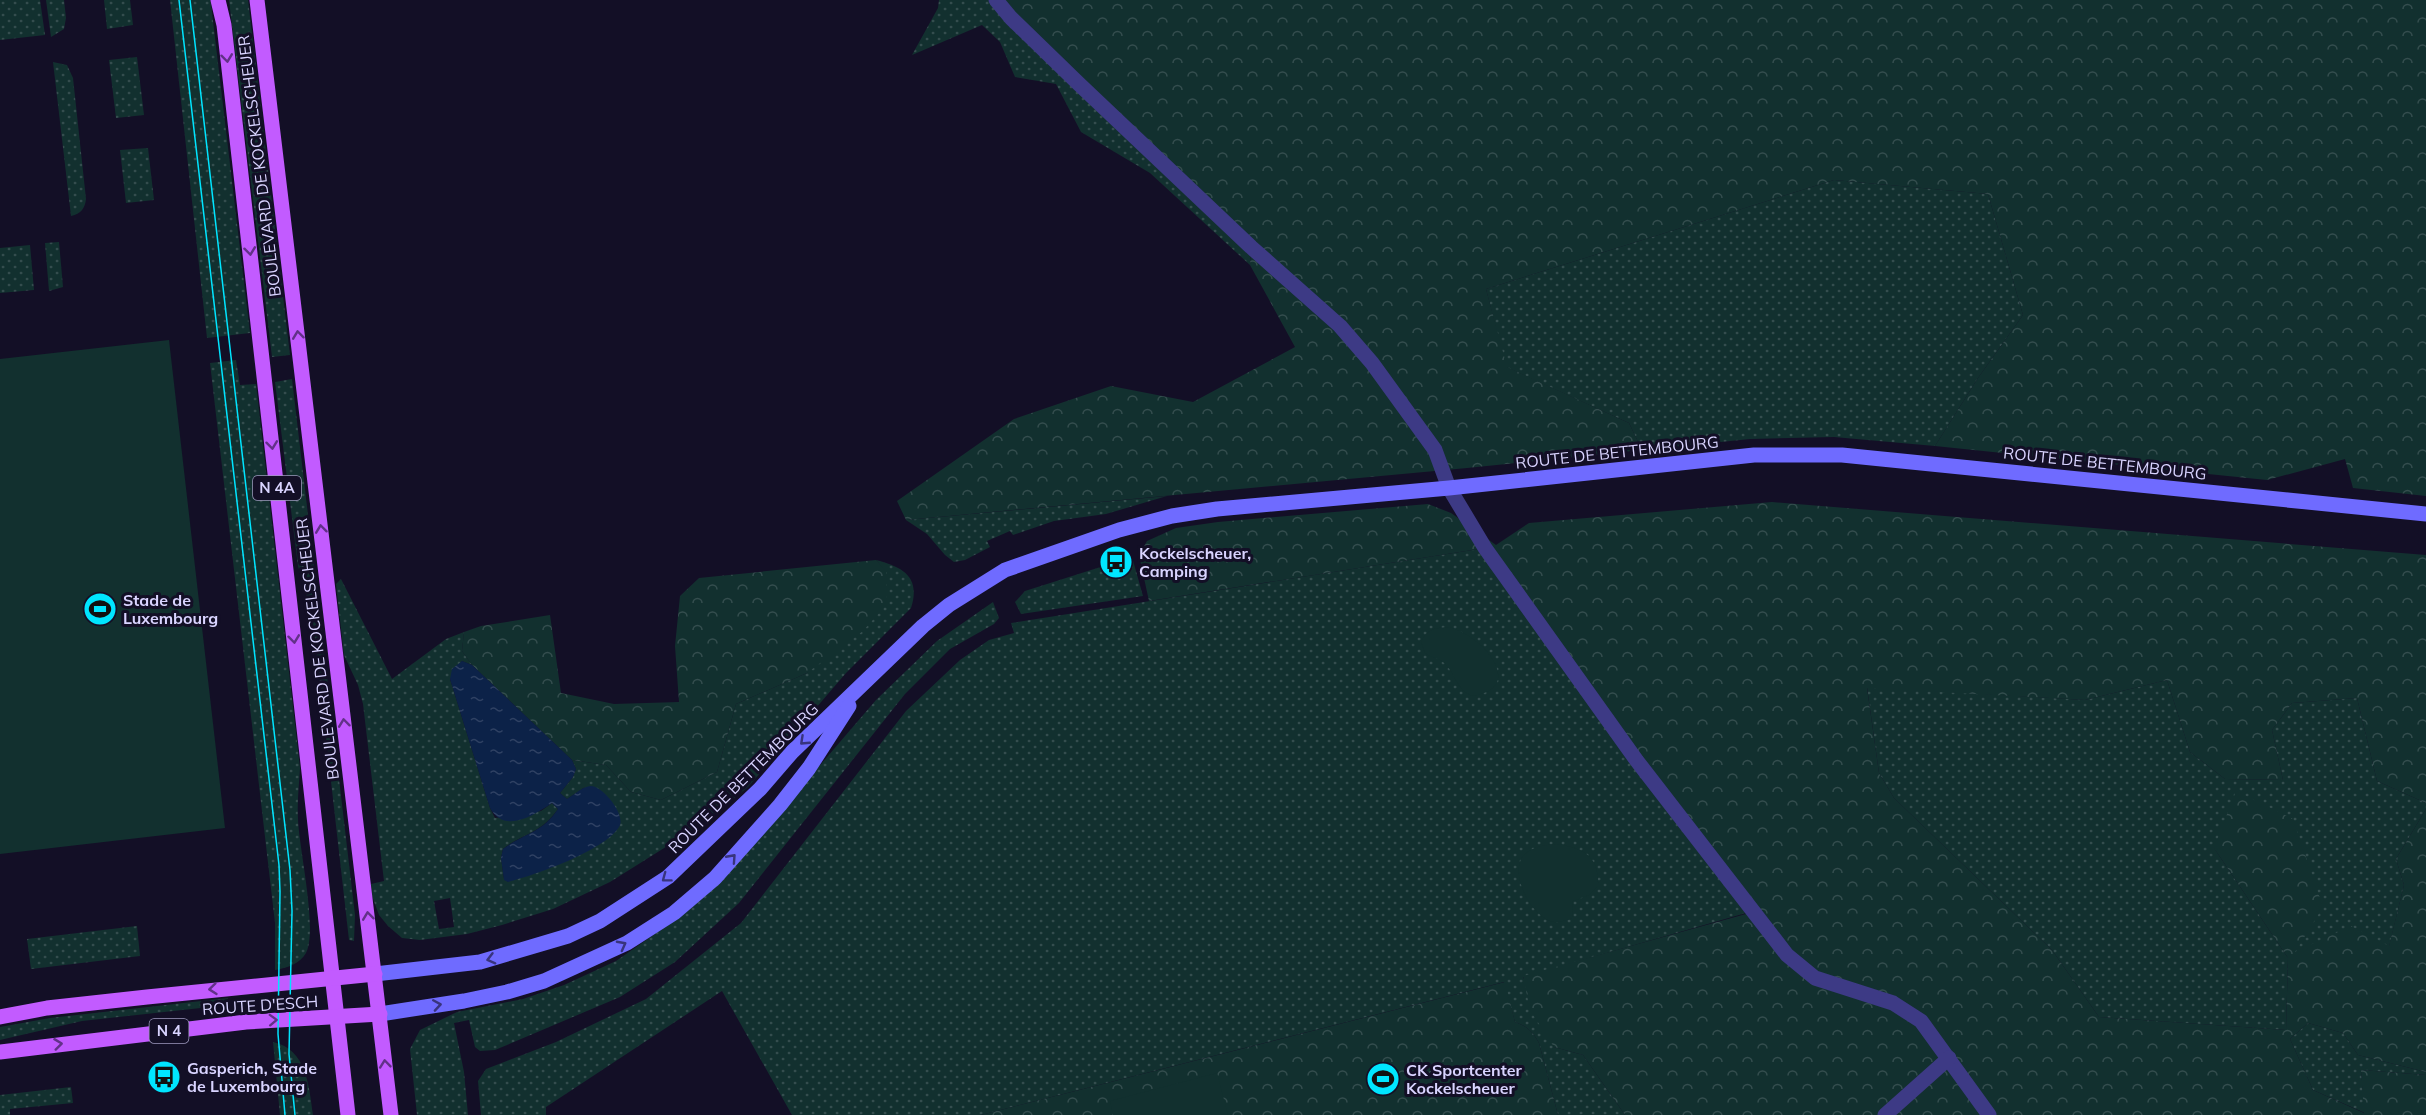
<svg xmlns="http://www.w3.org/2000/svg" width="2426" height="1115" viewBox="0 0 2426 1115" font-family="Mulish,sans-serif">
	<defs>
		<pattern id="grass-dots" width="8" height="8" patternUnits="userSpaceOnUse" patternTransform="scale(1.5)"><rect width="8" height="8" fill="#12302f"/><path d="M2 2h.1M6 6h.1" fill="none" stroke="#344d4e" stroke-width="1.8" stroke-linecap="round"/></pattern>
		<pattern id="forest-crowns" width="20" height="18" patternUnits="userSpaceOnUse" patternTransform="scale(1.5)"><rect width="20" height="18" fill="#12302f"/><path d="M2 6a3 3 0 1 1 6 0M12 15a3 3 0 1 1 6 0" fill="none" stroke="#344d4e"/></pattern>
		<pattern id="water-ripples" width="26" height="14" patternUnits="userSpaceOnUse" patternTransform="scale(1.5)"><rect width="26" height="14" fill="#0c2248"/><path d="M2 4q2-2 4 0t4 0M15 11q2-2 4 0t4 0" fill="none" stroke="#2f4163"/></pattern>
	</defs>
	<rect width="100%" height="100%" fill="#130f26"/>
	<g fill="url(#grass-dots)" fill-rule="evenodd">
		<polygon points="0,0 40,0 45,35 0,40"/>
		<polygon points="46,0 64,0 66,18 64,29 51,37"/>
		<polygon points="104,0 130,0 133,25 107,29"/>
		<polygon points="170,0 210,0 211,4 250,333 207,338"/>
		<polygon points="229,0 248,0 290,355 272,357"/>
		<polygon points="939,0 996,0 1251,247 1250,265 1150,173 1081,132 1056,84 1015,77 1000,42 982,25 912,55 938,8"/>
		<polygon points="137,57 144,115 116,118 109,60"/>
		<path d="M53,62L67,65L73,78L86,199C85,208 81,214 71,216Z"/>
		<polygon points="148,148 154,200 126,203 120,150"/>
		<polygon points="1834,180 1988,194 2023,315 1978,378 1935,446 1834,437 1750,439 1642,450 1629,423 1506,367 1486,289"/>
		<polygon points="59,242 63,287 49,291 45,243"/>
		<polygon points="30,245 34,290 0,293 0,248"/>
		<path d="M236,360L240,385L256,384L300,768C299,785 297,802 298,819C299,849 318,930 306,953C300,964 286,968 275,970V923L210,363Z"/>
		<polygon points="292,379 355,915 354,941 349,940 312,614 298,566 275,382"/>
		<polygon points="1167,496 1106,514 1054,521 1013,535 1010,531 987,541 990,547 965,560 954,562 945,555 927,534 906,520"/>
		<path d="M1485,548L1753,911L1523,977L1554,1047L1583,1055L1625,1115H1558L1539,1043C1533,1032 1527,1026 1515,1022L1504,982L981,1115H792L722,991L546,1107V1115H481L478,1081L486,1069L556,1042L646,999L741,923L906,711L960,660L989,640L1014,633L1011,623Z"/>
		<polygon points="1132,557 1143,596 1021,614 1015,602 1025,591"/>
		<path d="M876,560C903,567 921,577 911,608L846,673L748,787L704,823L610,882L553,909L502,925L467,934L420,940L402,938L388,926L379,915L372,896L371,884L384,881L363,704L358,685L344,655L336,584L341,579L392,679L446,639L464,632L462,651L472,665L462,661L450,679L490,808L495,818L541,811L552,803L558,809C539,835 525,832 503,849L501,858L504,879L508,882L585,787L567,799L560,793L573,777L576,769L572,760L606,765L631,792L661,800L717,772L736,704L807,673L886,572ZM450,898L454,927L439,929L434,901Z"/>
		<polygon points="993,602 999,618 994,624 950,649 905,694 739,903 675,962 620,997 495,1050 480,1051 475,1047 469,1020 454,1023 464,1072 468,1115 417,1115 410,1049 420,1030 457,1012 523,999 564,985 616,961 688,911 719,882 755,841 876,700 937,641"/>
		<polygon points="2167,680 2190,752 2225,779 2283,780 2272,730 2292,703 2357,698 2377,781 2426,803 2426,809 2396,859 2404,885 2389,947 2293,953 2214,848 2288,958 2286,1030 2099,1017 2052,950 1894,798 1879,773 1867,687 2085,700"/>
		<polygon points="137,926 140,956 31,969 27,939"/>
		<polygon points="228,998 228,1005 82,1021 0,1040 0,1027 50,1018"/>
		<polygon points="2308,1023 2343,1033 2358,1055 2426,1072 2426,1075 2361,1070 2365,1113 2313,1090 2290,1039"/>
		<path d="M273,1042C307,1049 309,1087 313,1115H280Z"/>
		<polygon points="71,1087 73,1103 10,1109 10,1115 0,1115 0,1095"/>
	</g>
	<g fill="url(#forest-crowns)">
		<polygon points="996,0 2426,0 2426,496 2353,488 2345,459 2267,480 1935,446 1978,378 2023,315 1988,194 1834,180 1486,289 1507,367 1629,423 1642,450 1467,468 906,520 897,501 1014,419 1111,386 1193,402 1295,347 1250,265 1251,247"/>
		<polygon points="1772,502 2426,555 2426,803 2377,781 2357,698 2292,703 2272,730 2283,780 2225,779 2190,752 2167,680 2085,700 1867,688 1879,773 1894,798 2052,950 2099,1017 2286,1030 2288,958 2214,848 2236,791 2293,819 2323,907 2295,952 2351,926 2389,946 2404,885 2396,859 2426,809 2426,1072 2358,1055 2343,1033 2308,1023 2290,1039 2313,1090 2364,1113 2361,1070 2426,1075 2426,1115 1625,1115 1583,1055 1554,1047 1530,1010 1523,976 1753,912 1485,548 1149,601 1139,555 1147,541 1176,528 1218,522 1428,504 1451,513 1496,545 1529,523"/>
		<polygon points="876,560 886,571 887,604 863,631 807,673 736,704 717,772 661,800 631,792 606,765 572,760 472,665 462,651 464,632 481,626 550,615 561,693 614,704 679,702 675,646 680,596 699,578"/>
		<path d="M1505,982L1515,1022C1527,1026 1533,1032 1539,1043L1558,1115H981Z"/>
	</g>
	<g fill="#12302f">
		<polygon points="169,340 225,828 0,854 0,359"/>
		<path d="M1448,627C1482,634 1528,688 1472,696C1455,689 1456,673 1443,662C1438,657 1431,658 1425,653L1421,642C1427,629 1435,628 1448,627Z"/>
		<path d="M1558,844C1585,849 1599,856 1598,886L1589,895L1573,901L1572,918C1567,920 1559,923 1554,922C1532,918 1509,875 1523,856C1532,846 1546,845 1558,844Z"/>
		<polygon points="1217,1073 1228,1115 1113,1115 1110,1101"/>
	</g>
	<path fill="url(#water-ripples)" d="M462,661L472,665L572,760L576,769L573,777L560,793L567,799C574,795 583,786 591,786C603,786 627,816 619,827C604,851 535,875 508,882L504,880L501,858L503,849C524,833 541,834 558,809L552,803C533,816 504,834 490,808L450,679L452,669Z"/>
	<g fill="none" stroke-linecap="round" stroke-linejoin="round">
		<g stroke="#3d3a85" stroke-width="15">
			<polyline points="996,0 1011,18 1079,84 1251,247 1340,326 1372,363 1435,450 1449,488 1485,548 1637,761 1787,955 1815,978 1893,1003 1921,1021 1989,1115"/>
			<polyline points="1885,1115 1949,1058"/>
		</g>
		<g stroke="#6f6bff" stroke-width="15">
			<polyline points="375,974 480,962 568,936 600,921 668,877 760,789 792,752 923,626 949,605 1005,570 1119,530 1172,516 1217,509 1449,488 1754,455 1842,455 2426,514"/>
			<polyline points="380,1014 464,1001 507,992 544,981 627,943 674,913 715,878 780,805 809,768 849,706"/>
		</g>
		<g stroke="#c25bff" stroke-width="15">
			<polyline points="218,0 224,25 348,1115"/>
			<polyline points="257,0 391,1115"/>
			<polyline points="0,1017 47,1008 147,997 375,974"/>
			<polyline points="0,1052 246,1022 380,1014"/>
		</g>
		<g stroke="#00e5ff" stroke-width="1.5">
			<polyline points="179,0 279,865 280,892 278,1034 285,1115"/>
			<polyline points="190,0 290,870 292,911 289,1054 295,1115"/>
		</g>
	</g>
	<defs><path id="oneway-chevron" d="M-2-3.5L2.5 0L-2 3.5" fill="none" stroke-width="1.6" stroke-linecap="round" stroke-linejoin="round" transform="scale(1.5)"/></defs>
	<g stroke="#623188">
		<use href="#oneway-chevron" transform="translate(227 58) rotate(83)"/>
		<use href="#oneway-chevron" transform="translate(250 251) rotate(83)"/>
		<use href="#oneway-chevron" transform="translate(298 335) rotate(-97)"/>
		<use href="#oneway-chevron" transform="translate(272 445) rotate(83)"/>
		<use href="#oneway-chevron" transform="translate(321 529) rotate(-97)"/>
		<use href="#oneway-chevron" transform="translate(294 639) rotate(83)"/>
		<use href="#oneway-chevron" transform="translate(344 723) rotate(-97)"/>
		<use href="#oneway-chevron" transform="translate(368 916) rotate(-97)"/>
		<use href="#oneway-chevron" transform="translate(213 989) rotate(174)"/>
		<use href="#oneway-chevron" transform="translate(273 1020) rotate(-2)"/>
		<use href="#oneway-chevron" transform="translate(58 1044) rotate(-7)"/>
		<use href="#oneway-chevron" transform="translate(385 1064) rotate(-96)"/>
	</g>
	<g stroke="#38347d">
		<use href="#oneway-chevron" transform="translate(804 741) rotate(137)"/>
		<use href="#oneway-chevron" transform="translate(732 858) rotate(-48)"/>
		<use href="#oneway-chevron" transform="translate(666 878) rotate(143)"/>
		<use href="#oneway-chevron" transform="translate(622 945) rotate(-28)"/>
		<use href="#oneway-chevron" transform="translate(491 959) rotate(165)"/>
		<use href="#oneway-chevron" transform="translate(437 1005) rotate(-9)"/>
	</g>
	<defs>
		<symbol id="bus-disc" viewBox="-11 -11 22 22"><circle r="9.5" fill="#00e5ff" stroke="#130f26"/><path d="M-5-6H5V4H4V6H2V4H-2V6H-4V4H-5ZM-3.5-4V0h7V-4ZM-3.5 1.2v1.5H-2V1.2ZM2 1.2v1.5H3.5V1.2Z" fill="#111"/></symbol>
		<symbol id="stadium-disc" viewBox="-11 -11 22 22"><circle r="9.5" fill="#00e5ff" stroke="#130f26"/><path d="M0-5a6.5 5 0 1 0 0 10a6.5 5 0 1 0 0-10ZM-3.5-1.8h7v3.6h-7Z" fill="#111"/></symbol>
	</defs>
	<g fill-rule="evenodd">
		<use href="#bus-disc" x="1097" y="543" width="38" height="38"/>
		<use href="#stadium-disc" x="81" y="590" width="38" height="38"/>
		<use href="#bus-disc" x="145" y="1058" width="38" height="38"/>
		<use href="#stadium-disc" x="1364" y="1060" width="38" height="38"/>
	</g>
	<g text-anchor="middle" stroke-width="6" stroke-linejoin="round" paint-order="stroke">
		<g fill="#130f26" stroke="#9e99be" stroke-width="1.5">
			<rect x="253" y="476" width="48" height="24" rx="4.5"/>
			<rect x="149.5" y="1019" width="39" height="24" rx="4.5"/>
		</g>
		<g font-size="15" font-weight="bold" fill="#d9d4ff">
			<text x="277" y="493">N 4A</text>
			<text x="169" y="1036">N 4</text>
		</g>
		<g font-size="16" fill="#d9d4ff" stroke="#130f26">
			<text transform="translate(259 166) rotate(-97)" y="6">BOULEVARD DE KOCKELSCHEUER</text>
			<text transform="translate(1617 452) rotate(-6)" y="6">ROUTE DE BETTEMBOURG</text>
			<text transform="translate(2105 463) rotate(6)" y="6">ROUTE DE BETTEMBOURG</text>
			<text transform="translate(317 649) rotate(-97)" y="6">BOULEVARD DE KOCKELSCHEUER</text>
			<text transform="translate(743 778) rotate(-45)" y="6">ROUTE DE BETTEMBOURG</text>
			<text transform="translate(260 1005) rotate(-4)" y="6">ROUTE D'ESCH</text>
		</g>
		<g font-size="16" font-weight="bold" fill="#d9d4ff" stroke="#130f26" text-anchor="start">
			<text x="1139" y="559">Kockelscheuer,<tspan x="1139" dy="18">Camping</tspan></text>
			<text x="123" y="606">Stade de<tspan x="123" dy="18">Luxembourg</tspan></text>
			<text x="187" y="1074">Gasperich, Stade<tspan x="187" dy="18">de Luxembourg</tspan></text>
			<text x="1406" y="1076">CK Sportcenter<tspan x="1406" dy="18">Kockelscheuer</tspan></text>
		</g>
	</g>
</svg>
